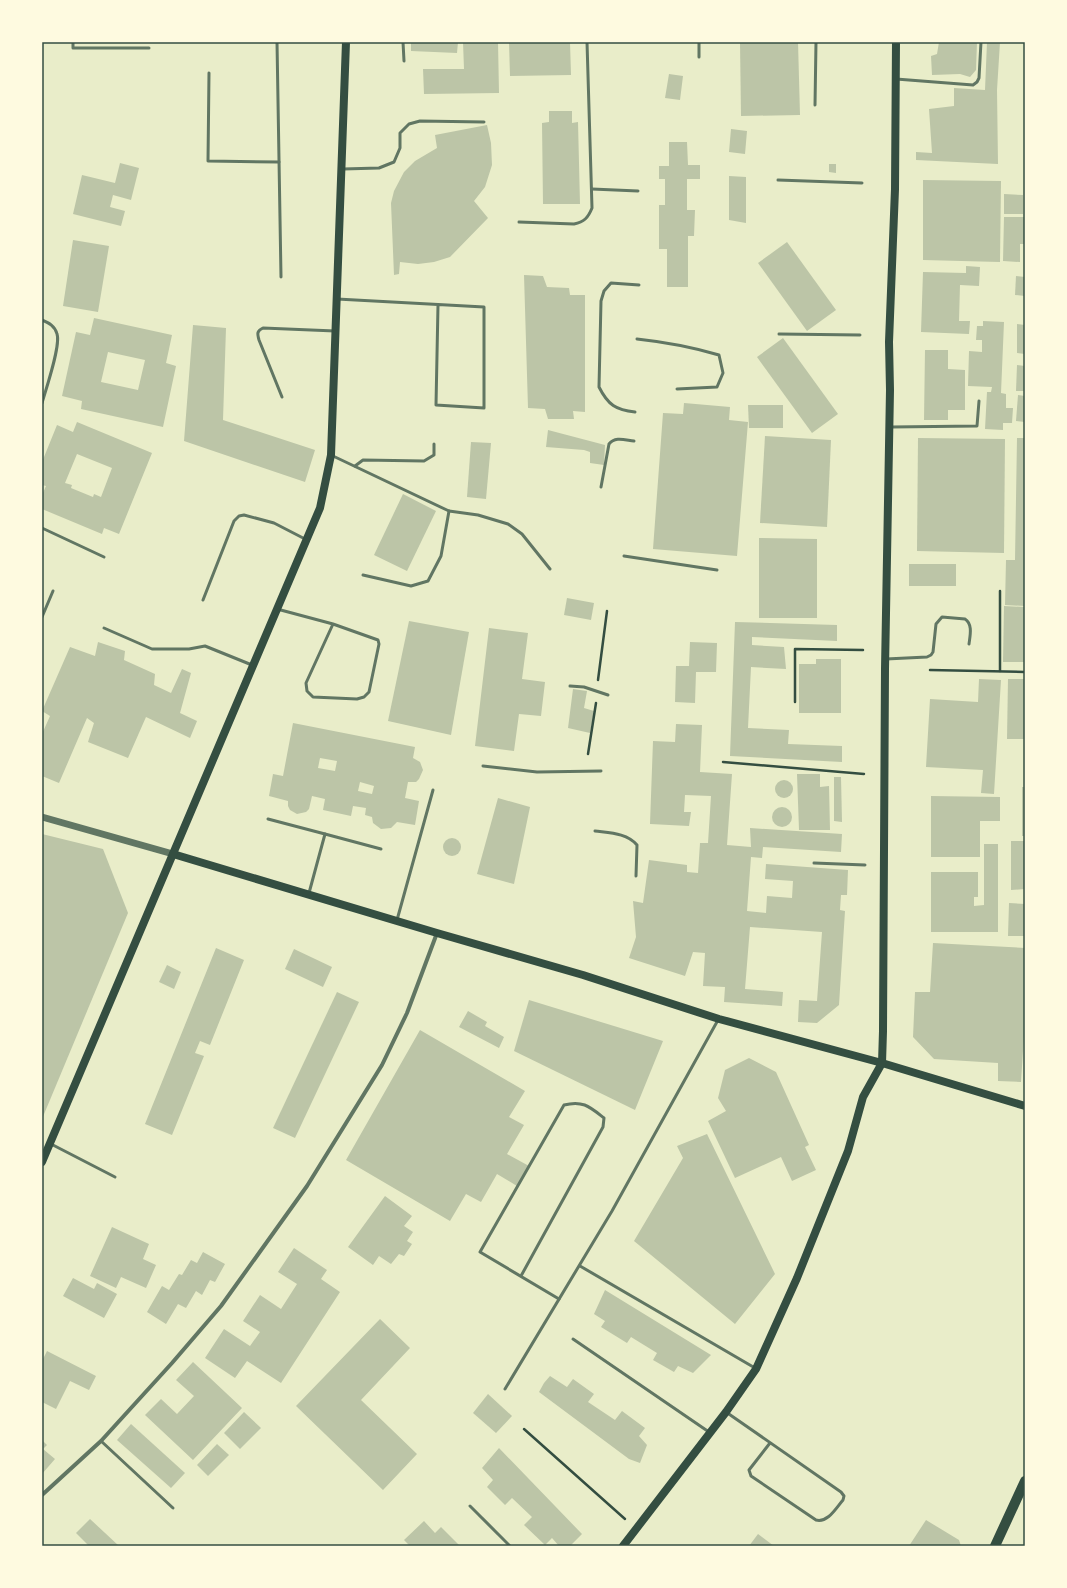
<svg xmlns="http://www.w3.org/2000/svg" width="1067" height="1588" viewBox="0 0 1067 1588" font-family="'Times New Roman',serif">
	<rect width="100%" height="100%" fill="#e9edc9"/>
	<g fill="#bcc5a7" fill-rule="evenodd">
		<polygon points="411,42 458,42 457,53 411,51"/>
		<polygon points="463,42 498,42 499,93 424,94 423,69 464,69"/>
		<polygon points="509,42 570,42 571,75 510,76"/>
		<polygon points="740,42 798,42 800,115 741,116"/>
		<polygon points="939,42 977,42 976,70 970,77 960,74 932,75 931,56 937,54"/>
		<polygon points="987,42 1000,42 997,90 998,164 916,160 916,152 932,153 929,109 954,106 954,88 985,90"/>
		<polygon points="669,74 683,76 680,100 665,98"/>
		<polygon points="549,111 572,111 572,123 578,122 580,204 543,204 542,123 549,122"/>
		<polygon points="487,125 491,143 492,165 485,187 474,201 488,218 450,257 434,262 418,264 400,262 399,274 394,275 391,203 394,191 404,172 415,161 437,148 435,135"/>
		<polygon points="731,129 747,131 745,154 729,152"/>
		<polygon points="669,142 687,142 688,165 700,165 700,179 687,179 687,210 695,210 694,236 688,236 688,287 667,287 667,249 659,249 659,205 665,205 665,179 659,179 659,166 669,166"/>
		<polygon points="120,163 139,168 131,200 113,195 110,207 125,211 121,226 73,214 82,175 115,183"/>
		<polygon points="829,164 836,164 836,173 829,172"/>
		<polygon points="729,176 746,177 746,223 729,220"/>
		<polygon points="923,180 1001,181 1000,262 923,260"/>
		<polygon points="1004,194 1023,195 1023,214 1004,214"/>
		<polygon points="1004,217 1025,217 1025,244 1020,244 1020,262 1003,261"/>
		<polygon points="73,240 109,246 98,312 63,306"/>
		<polygon points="787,242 836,310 807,331 758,263"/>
		<polygon points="966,266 980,267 979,286 960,285 959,321 970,321 969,334 921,332 923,272 966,273"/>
		<polygon points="524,275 543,276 547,287 569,288 570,295 585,295 585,412 573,411 574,419 548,419 545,409 528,408"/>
		<polygon points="1016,276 1025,277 1025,296 1015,295"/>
		<path d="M94,318L172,335L166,363L176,366L163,427L81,409L82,401L62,396L76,332L90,335ZM108,352L145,360L138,390L101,382Z"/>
		<polygon points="983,321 1004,322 1001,393 1006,394 1006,408 1013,408 1012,423 1003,423 1003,430 985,429 987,392 991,392 992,387 968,386 969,351 982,352 982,340 976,340 977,326 983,326"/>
		<polygon points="1017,324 1025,325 1025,354 1017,353"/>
		<polygon points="193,325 226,328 223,420 315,450 305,482 184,441"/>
		<polygon points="783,338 838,414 812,433 757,357"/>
		<polygon points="925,350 948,350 948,369 965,370 965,410 948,410 948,420 924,420"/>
		<polygon points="1017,365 1025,366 1025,391 1016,391"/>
		<polygon points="1018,395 1025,396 1025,422 1016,421"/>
		<polygon points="684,403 730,407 729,420 748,422 737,556 653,549 663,413 683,414"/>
		<polygon points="748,405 783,405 783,428 749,428"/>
		<path d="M77,422L152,453L119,534L104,528L102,534L42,509V495L46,486L42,485V462L57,425L73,432ZM77,454L112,468L101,497L94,494L93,497L71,488L72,485L65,483Z"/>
		<polygon points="548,430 605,445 604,465 590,463 590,452 584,450 546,447"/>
		<polygon points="765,436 831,440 827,527 760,523"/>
		<polygon points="918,438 1005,439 1004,553 917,551"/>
		<polygon points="1017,438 1025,438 1025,606 1005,605 1006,560 1015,560"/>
		<polygon points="471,442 491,443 486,499 467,497"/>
		<polygon points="403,494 436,511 407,571 374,555"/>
		<polygon points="759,538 817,539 817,618 759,618"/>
		<rect x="909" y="564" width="47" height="22"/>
		<polygon points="567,598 594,603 591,620 564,615"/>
		<polygon points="1004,606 1025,607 1025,662 1003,662"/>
		<polygon points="409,621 469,632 451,735 388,721"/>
		<polygon points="735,622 837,625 837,641 752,637 752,645 784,647 786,669 751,667 748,728 789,730 788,744 842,746 842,762 730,756"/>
		<polygon points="489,628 528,633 522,679 545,682 541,716 519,714 514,751 475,746"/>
		<polygon points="98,642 125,651 124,660 155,674 154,685 171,693 182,669 191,673 180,713 197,721 190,738 146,717 128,758 88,742 94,723 87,718 59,783 42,776 42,734 50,716 42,711 70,647 95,656"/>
		<polygon points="690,642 717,643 716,672 696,672 695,703 675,702 676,666 689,666"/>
		<polygon points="816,659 841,659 841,713 799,713 799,664 816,664"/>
		<polygon points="979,679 1001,680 994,794 981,793 983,770 926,767 930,699 978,702"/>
		<polygon points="1008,679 1025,679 1025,739 1007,739"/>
		<polygon points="573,689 587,691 584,708 594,711 590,733 568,728"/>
		<path d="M293,723L415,747L413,758L420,762L423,770L419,779L416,782H408L405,798L419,801L415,825L397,822L391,828L381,829L373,823L372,817L365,815L366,808L353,806L351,816L323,810L325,799L312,796L309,809L306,812L297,814L290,810L288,806V801L269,796L273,774L283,776ZM320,758L337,761L335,771L318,768ZM360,782L374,786L372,794L358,791Z"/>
		<polygon points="676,724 702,725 700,772 732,774 727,845 751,847 750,828 842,834 841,852 763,847 762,858 751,857 747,911 766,913 767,896 792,898 793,881 765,879 766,864 848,870 847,895 841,895 840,910 845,911 839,1005 817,1023 798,1022 799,1000 817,1001 822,932 750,927 745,989 783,992 782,1006 724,1002 725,987 703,986 705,953 693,952 685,976 629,958 636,937 633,901 643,903 649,860 687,865 687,872 698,873 700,843 708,843 711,796 685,795 684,812 691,812 689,826 650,824 653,741 675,742"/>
		<polygon points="797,774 820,774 820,787 829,786 830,830 799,830"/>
		<polygon points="834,777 841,777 842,822 834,821"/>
		<circle cx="784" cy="789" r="9"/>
		<rect x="1022" y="787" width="3" height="49"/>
		<polygon points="931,796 1000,797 1000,821 980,821 980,857 931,857"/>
		<polygon points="498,798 530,807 514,884 477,874"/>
		<circle cx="782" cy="817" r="10"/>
		<polygon points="42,834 103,849 128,913 42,1119"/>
		<circle cx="452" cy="847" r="9"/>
		<polygon points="1011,841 1025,841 1025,889 1011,890"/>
		<polygon points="984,844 998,844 998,932 931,932 931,872 978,872 978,897 974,897 974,906 984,905"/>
		<polygon points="1009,903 1025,904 1025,936 1008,936"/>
		<polygon points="933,943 1025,948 1025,1020 1021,1082 998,1081 998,1063 934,1059 913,1037 915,992 930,992"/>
		<polygon points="216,948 244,960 210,1045 200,1041 195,1053 204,1056 172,1135 145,1124"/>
		<polygon points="294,949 332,967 323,987 285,969"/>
		<polygon points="167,965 181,972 174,989 159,982"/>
		<polygon points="337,992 359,1002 295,1138 273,1128"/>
		<polygon points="529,1000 663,1041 635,1110 514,1051"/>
		<polygon points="468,1011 487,1022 485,1026 504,1037 499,1048 459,1027"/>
		<polygon points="420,1030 525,1091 509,1117 524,1125 507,1154 529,1166 517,1186 497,1174 481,1202 466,1194 450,1221 346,1160"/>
		<polygon points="749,1058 776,1072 809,1145 805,1147 816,1170 792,1181 781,1157 735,1178 708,1121 726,1111 718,1098 725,1070"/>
		<polygon points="707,1134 775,1274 735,1324 634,1241 683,1158 677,1146"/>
		<polygon points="385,1196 412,1216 404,1226 413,1232 407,1241 412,1244 404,1256 399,1254 391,1264 379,1256 373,1265 348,1247"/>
		<polygon points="112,1227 149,1244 143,1259 156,1265 146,1288 121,1277 116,1288 90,1276"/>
		<polygon points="294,1248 327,1270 321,1279 340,1292 281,1383 247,1361 235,1378 205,1358 224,1329 250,1346 260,1332 243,1321 260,1295 281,1309 297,1284 278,1272"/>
		<polygon points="203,1252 225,1264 215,1282 210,1280 202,1295 196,1291 186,1308 178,1304 166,1324 147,1312 162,1286 169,1290 179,1274 182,1275 191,1260 197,1263"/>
		<polygon points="73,1278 94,1289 97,1283 117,1294 104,1318 63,1296"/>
		<polygon points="605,1290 711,1355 693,1373 678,1366 674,1372 653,1360 657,1353 631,1337 627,1343 601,1327 605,1321 594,1314"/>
		<polygon points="380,1319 410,1348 361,1400 417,1454 383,1490 296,1406"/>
		<polygon points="47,1351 96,1376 89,1390 70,1381 56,1409 42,1402 42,1361"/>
		<polygon points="193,1362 242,1408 193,1460 145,1415 161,1399 177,1414 194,1396 176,1380"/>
		<polygon points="550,1376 567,1387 573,1379 594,1394 588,1402 615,1420 622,1411 645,1428 639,1436 647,1445 640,1463 629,1459 539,1392 544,1383"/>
		<polygon points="488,1394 512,1416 496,1433 473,1413"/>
		<polygon points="244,1412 261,1428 240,1449 224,1433"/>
		<polygon points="131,1424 185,1473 171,1488 117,1440"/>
		<polygon points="42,1440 47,1445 43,1449 55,1459 42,1474"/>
		<polygon points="217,1444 229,1455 208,1476 197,1465"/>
		<polygon points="499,1448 582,1534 570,1546 559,1546 552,1538 545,1545 524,1525 532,1517 512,1498 505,1505 487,1487 493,1480 482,1468"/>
		<polygon points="90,1519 119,1546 89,1546 76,1533"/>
		<polygon points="926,1520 959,1540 961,1546 909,1546"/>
		<polygon points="424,1521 435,1533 441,1527 460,1546 410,1546 404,1540"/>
		<polygon points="758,1534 774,1546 749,1546"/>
	</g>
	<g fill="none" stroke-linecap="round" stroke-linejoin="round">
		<g stroke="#344e41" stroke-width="2.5">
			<polyline points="1000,591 1000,671"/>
			<polyline points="930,670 1025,672"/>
			<polyline points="598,680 607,611"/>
			<polyline points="795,702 795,649 863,650"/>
			<polyline points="588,754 596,703"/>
			<polyline points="723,762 864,774"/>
			<polyline points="524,1429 625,1519"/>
		</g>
		<g stroke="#617663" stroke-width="3">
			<polyline points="73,42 73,48 149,48"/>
			<polyline points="277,42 281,277"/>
			<polyline points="403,42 404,61"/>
			<polyline points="699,42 699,57"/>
			<polyline points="209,73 208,161 279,162"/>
			<polyline points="896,79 973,85 977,82 979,78 981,42"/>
			<polyline points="815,105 816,42"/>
			<polyline points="343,169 379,168 394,162 400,148 400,133 409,124 420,121 484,122"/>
			<polyline points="778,180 862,183"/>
			<polyline points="592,189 638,191"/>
			<path d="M519,222L574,224C584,222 588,218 592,208L587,42"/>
			<polyline points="337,299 484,307 484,408 436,405 438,305"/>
			<path d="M42,320C49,323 55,326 57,334C61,345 46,389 42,403"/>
			<polyline points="779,334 860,335"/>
			<path d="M637,339C665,342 692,347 719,355L723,373L717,387L677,389"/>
			<path d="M282,397L259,340C257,333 257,331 263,328L335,331"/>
			<path d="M635,412C616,410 608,405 599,387L601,301L604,291L611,283L639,285"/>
			<polyline points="891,427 977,426 979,401"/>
			<polyline points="333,456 449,511 478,515 508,524 522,534 550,569"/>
			<polyline points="355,466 363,460 424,461 434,455 434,444"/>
			<path d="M601,487L609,444C615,436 625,440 634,441"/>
			<polyline points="42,528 104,557"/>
			<polyline points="624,556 717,570"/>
			<polyline points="363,575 411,586 428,581 441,556 449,511"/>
			<polyline points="203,600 234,521 239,516 244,515 274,523 305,539"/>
			<polyline points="277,609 333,624 378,640 379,644 369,692 364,697 357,699 313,697 307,691 306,683 333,624"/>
			<polyline points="42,617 53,591"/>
			<polyline points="104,628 152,649 189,649 205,646 252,665"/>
			<path d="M886,659L927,657L931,655L933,652L936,624L942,617L965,619C973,624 970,636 969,644"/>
			<polyline points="570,686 584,687 608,695"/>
			<polyline points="483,766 537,772 601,771"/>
			<polyline points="268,819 325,834 309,893"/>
			<path d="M595,831C610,833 627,833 637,845L636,876"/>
			<polyline points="325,834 381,849"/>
			<polyline points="814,863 865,865"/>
			<polyline points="397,920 433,790"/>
			<polyline points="51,1144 115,1177"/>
			<polyline points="580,1266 755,1368"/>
			<path d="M521,1276L603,1127L604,1118C590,1107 583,1100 564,1105L480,1252L559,1299"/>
			<polyline points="573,1339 709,1432"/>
			<polyline points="505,1389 612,1211 718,1020"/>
			<path d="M726,1412L841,1492L844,1496L843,1500C836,1508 828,1523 816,1520L751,1476L749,1470L770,1443"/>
			<polyline points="101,1441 173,1508"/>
			<polyline points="470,1506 510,1546"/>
		</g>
		<polyline stroke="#617663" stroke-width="4" points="42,1495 101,1441 172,1363 221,1306 307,1186 382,1065 407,1013 437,933"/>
		<polyline stroke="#617663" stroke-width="7" points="42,817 173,854"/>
		<g stroke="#344e41" stroke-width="8">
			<polyline points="173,854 437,933 583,975 719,1019 882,1063 1025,1106"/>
			<polyline points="42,1162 320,508 331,455 346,42"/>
			<polyline points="623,1546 726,1412 756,1369 797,1278 848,1151 863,1097 882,1063 883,1031 885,669 890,390 889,342 895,189 896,42"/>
		</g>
		<polyline stroke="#344e41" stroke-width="10" points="995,1546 1025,1481"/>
	</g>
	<rect width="1067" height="1588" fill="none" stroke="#fefae0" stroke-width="86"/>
	<rect x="43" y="43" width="981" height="1502" fill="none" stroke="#344e41" stroke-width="1.5"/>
</svg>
